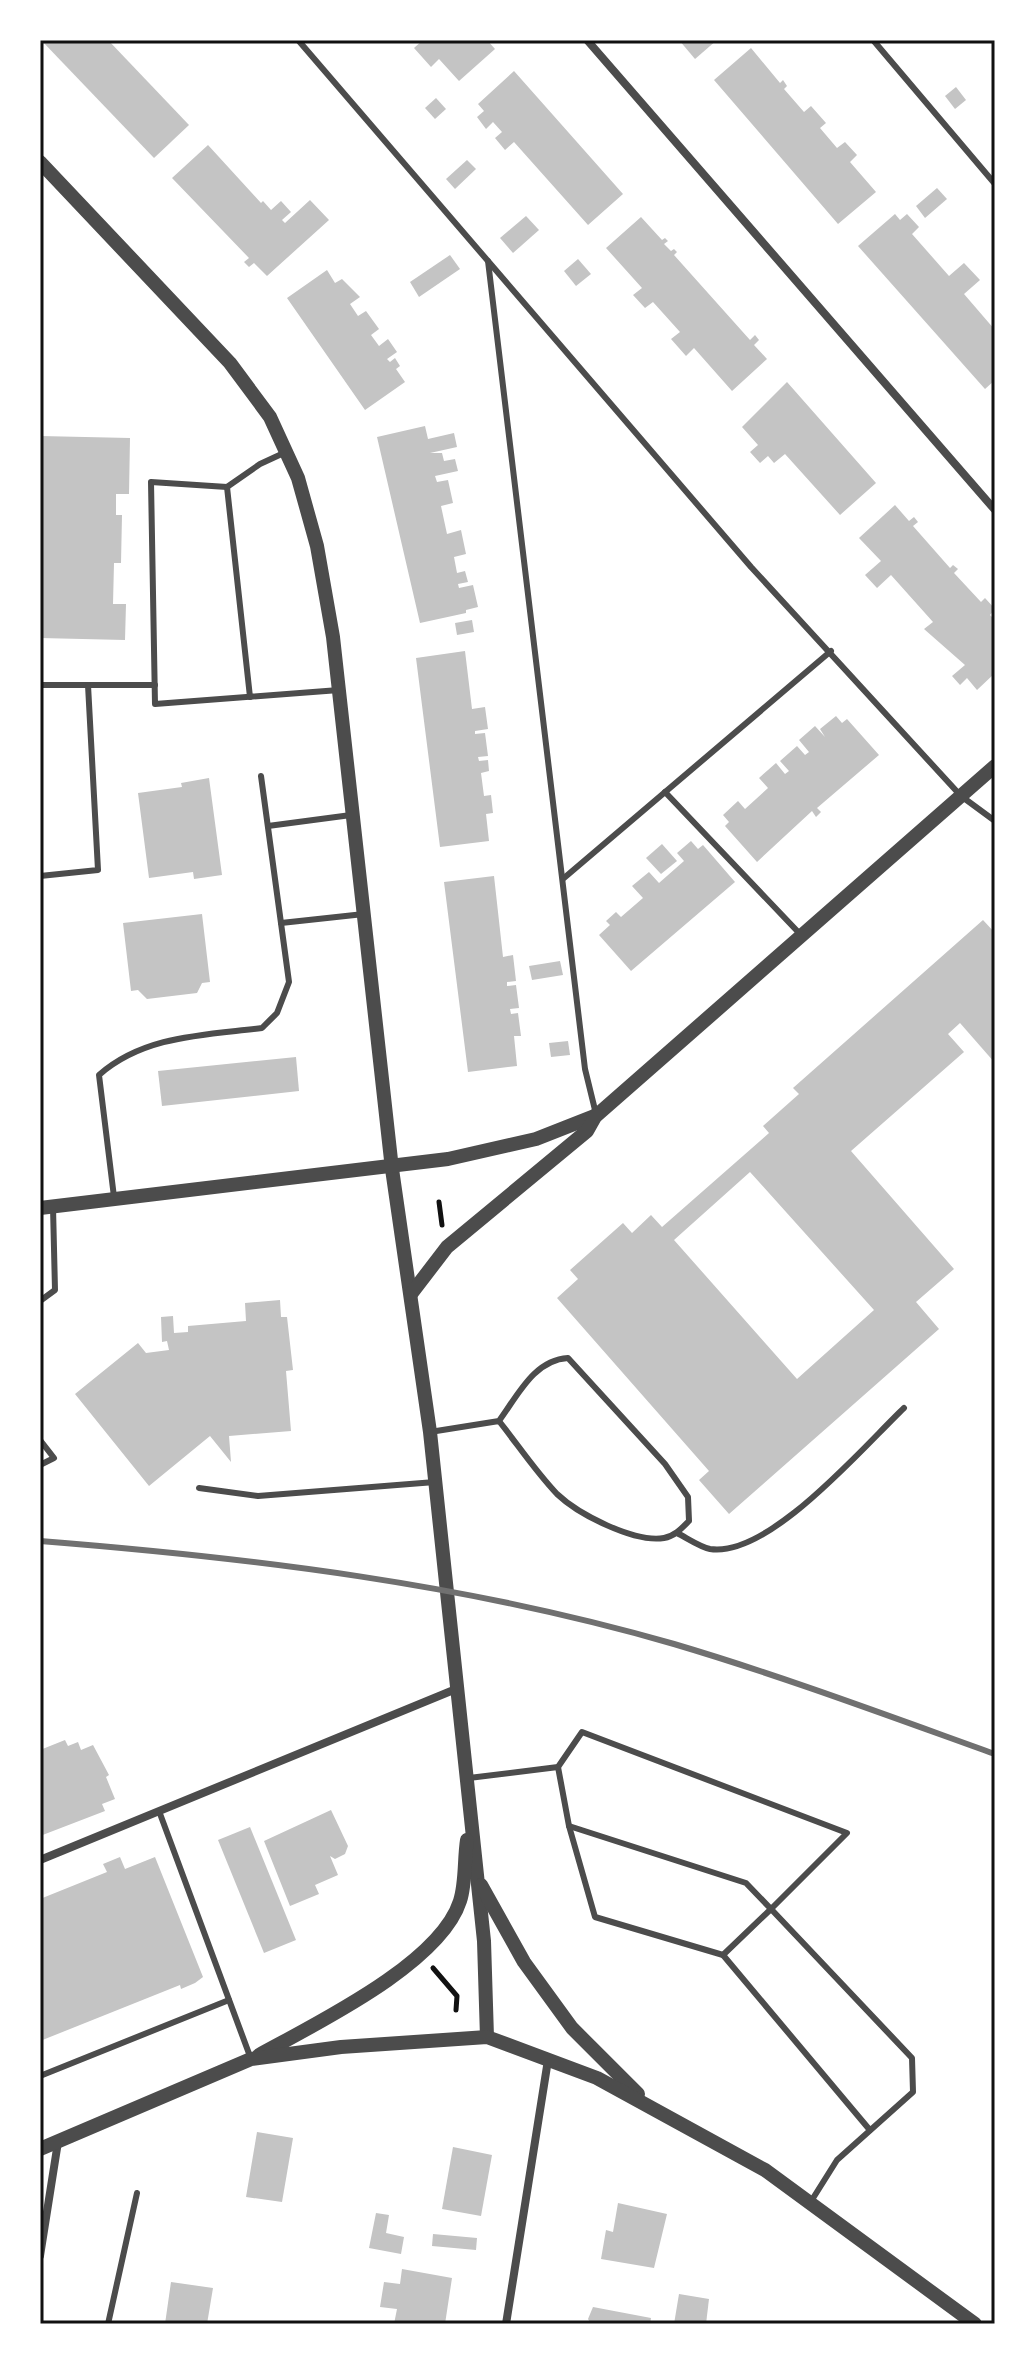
<svg xmlns="http://www.w3.org/2000/svg" width="1035" height="2364" viewBox="0 0 1035 2364" font-family="Lato,sans-serif">
	<rect width="100%" height="100%" fill="#fff"/>
	<g fill="#c4c4c4" fill-rule="evenodd">
		<polygon points="41,40 108,40 189,125 154,158"/>
		<polygon points="423,40 487,40 495,49 459,81 439,59 431,67 414,48"/>
		<polygon points="679,40 717,40 695,59"/>
		<polygon points="751,48 780,83 783,80 787,86 784,89 804,112 811,106 826,123 820,128 837,148 845,142 857,155 850,162 876,192 838,224 714,80"/>
		<polygon points="514,71 623,194 588,225 514,142 505,150 495,138 502,132 493,122 486,129 477,117 484,111 478,104"/>
		<polygon points="956,87 966,100 955,109 945,96"/>
		<polygon points="436,98 446,109 435,119 425,108"/>
		<polygon points="208,145 261,203 263,201 271,210 281,201 291,212 282,220 285,223 310,200 329,220 267,276 254,263 249,267 244,262 249,258 172,178"/>
		<polygon points="467,160 476,169 455,189 446,179"/>
		<polygon points="937,188 947,199 925,218 916,206"/>
		<polygon points="895,214 900,220 907,214 919,227 912,234 949,276 964,263 980,280 964,294 995,330 995,380 985,389 858,246"/>
		<polygon points="526,216 539,230 513,253 500,238"/>
		<polygon points="641,217 662,240 665,238 668,241 664,244 671,251 674,249 677,252 674,255 750,340 755,335 759,340 754,345 767,359 732,391 694,348 686,356 671,339 680,332 653,302 645,308 633,295 642,288 606,248"/>
		<polygon points="450,255 460,269 419,297 410,282"/>
		<polygon points="578,259 591,274 576,286 564,271"/>
		<polygon points="327,270 335,283 342,279 360,297 350,304 358,316 366,311 379,329 371,335 379,346 388,339 397,352 387,359 390,362 395,358 400,366 396,369 405,382 365,410 287,298"/>
		<polygon points="787,382 876,483 840,515 785,454 774,463 768,456 760,463 750,452 758,445 742,427"/>
		<polygon points="425,426 428,439 454,433 457,447 430,453 442,453 444,461 455,459 458,471 435,476 437,482 448,480 453,503 441,506 447,534 461,530 466,554 454,557 457,573 465,571 468,582 458,584 459,588 473,585 478,607 466,610 466,613 420,623 377,437"/>
		<polygon points="40,436 130,438 129,494 116,494 116,515 122,515 121,563 114,563 113,604 126,604 125,640 40,638"/>
		<polygon points="895,505 909,521 914,517 918,522 913,526 950,568 953,565 958,569 954,573 981,602 985,598 995,609 990,615 995,620 995,673 977,690 967,678 960,685 952,676 965,665 924,629 933,622 891,575 877,588 865,575 881,561 859,538"/>
		<polygon points="472,620 474,632 457,635 455,623"/>
		<polygon points="465,651 472,709 485,707 488,729 475,731 475,734 485,733 488,756 478,757 479,761 488,760 489,771 481,773 484,796 491,795 493,813 486,814 489,841 440,847 416,658"/>
		<polygon points="836,716 842,723 847,719 879,755 817,808 821,812 816,817 812,811 757,862 725,826 729,822 723,815 738,801 745,809 768,788 759,778 776,763 785,774 789,771 780,761 797,746 805,755 809,752 799,740 815,726 825,737 820,729"/>
		<polygon points="209,778 222,875 194,879 193,872 149,878 138,793 182,787 181,783"/>
		<polygon points="691,841 698,849 703,845 735,882 631,971 599,935 610,925 606,921 616,912 621,917 643,898 632,886 649,872 659,883 684,861 677,853"/>
		<polygon points="662,844 677,861 661,874 646,858"/>
		<polygon points="494,876 503,957 513,955 516,981 507,982 507,986 516,985 519,1008 510,1009 511,1014 518,1013 521,1036 514,1036 517,1066 468,1072 444,882"/>
		<polygon points="202,914 210,982 202,983 197,993 147,999 138,990 131,991 123,923"/>
		<path d="M983,920L995,933V1063L960,1023L948,1034L964,1052L851,1151L954,1269L916,1302L939,1329L729,1514L699,1480L709,1471L557,1298L578,1279L570,1270L623,1223L632,1233L651,1215L662,1227L769,1133L763,1126L799,1094L793,1088ZM750,1172L874,1310L797,1379L674,1240Z"/>
		<polygon points="560,961 563,975 532,980 529,966"/>
		<polygon points="568,1041 570,1055 551,1057 549,1043"/>
		<polygon points="296,1057 299,1091 162,1106 158,1071"/>
		<polygon points="280,1300 281,1317 287,1317 293,1370 286,1371 291,1431 229,1436 231,1462 210,1436 149,1486 75,1394 138,1343 146,1353 169,1350 167,1341 162,1342 161,1317 173,1316 174,1333 188,1332 188,1326 246,1321 245,1303"/>
		<polygon points="65,1740 68,1746 78,1742 81,1750 93,1745 109,1775 106,1777 115,1799 102,1804 105,1811 40,1836 40,1750"/>
		<polygon points="331,1810 348,1846 345,1854 335,1859 330,1856 338,1875 315,1885 319,1894 290,1906 264,1841"/>
		<polygon points="250,1827 296,1940 264,1953 218,1840"/>
		<polygon points="120,1857 125,1869 155,1857 203,1977 195,1983 181,1989 180,1985 40,2041 40,1899 107,1872 103,1864"/>
		<polygon points="257,2132 293,2138 282,2202 246,2197"/>
		<polygon points="453,2147 492,2155 481,2216 442,2209"/>
		<polygon points="618,2203 667,2214 654,2268 601,2259 606,2230 613,2232"/>
		<polygon points="376,2213 389,2215 386,2233 404,2237 401,2254 369,2248"/>
		<polygon points="433,2234 477,2238 476,2250 432,2246"/>
		<polygon points="402,2269 452,2278 445,2324 394,2324 397,2309 380,2307 384,2282 400,2284"/>
		<polygon points="171,2282 213,2288 207,2324 165,2324"/>
		<polygon points="679,2294 709,2299 706,2324 674,2324"/>
		<polygon points="593,2307 651,2318 650,2324 591,2324 588,2319"/>
	</g>
	<g fill="none" stroke-linecap="round" stroke-linejoin="round">
		<g stroke="#111" stroke-width="5">
			<polyline points="439,1202 442,1225"/>
			<polyline points="433,1968 457,1996 456,2010"/>
		</g>
		<g stroke="#4c4c4c" stroke-width="6">
			<polyline points="298,40 751,567 961,796 995,821"/>
			<polyline points="873,40 995,184"/>
			<polyline points="488,261 585,1069 596,1114"/>
			<polyline points="286,452 260,464 227,487 151,482 155,704 339,690"/>
			<polyline points="227,487 250,697"/>
			<polyline points="40,685 155,685"/>
			<polyline points="665,792 801,935"/>
			<polyline points="268,826 351,815"/>
			<polyline points="40,876 98,870 88,685"/>
			<polyline points="564,878 831,651"/>
			<polyline points="281,923 364,914"/>
			<path d="M114,1197L99,1075C144,1035 206,1035 262,1028L277,1013L289,982L261,776"/>
			<polyline points="40,1301 55,1290 53,1207"/>
			<path d="M430,1432L499,1421C518,1395 534,1360 568,1358L665,1464L688,1497L689,1521C682,1528 675,1536 664,1538C634,1543 578,1514 557,1494C536,1472 518,1445 499,1421"/>
			<polyline points="40,1440 54,1458 40,1465"/>
			<polyline points="199,1488 258,1496 435,1482"/>
			<path d="M677,1533C687,1538 700,1547 710,1549C769,1558 863,1447 904,1408"/>
			<polyline points="558,1767 569,1826 595,1917 723,1955"/>
			<polyline points="469,1778 558,1767 582,1732 847,1833 771,1909 746,1883 569,1826"/>
			<polyline points="159,1811 251,2059"/>
			<polyline points="40,2076 229,2000"/>
			<polyline points="810,2203 837,2160 913,2092 912,2058 771,1909 723,1955 869,2129"/>
			<polyline points="108,2324 137,2193"/>
		</g>
		<g stroke="#4c4c4c" stroke-width="8">
			<polyline points="587,40 995,510"/>
			<polyline points="40,1860 456,1689"/>
			<polyline points="40,2256 58,2142"/>
			<polyline points="506,2324 548,2060"/>
		</g>
		<g stroke="#4c4c4c" stroke-width="14">
			<polyline points="40,162 230,363 270,417 298,478 317,546 333,637 392,1169 430,1432 484,1941 487,2037"/>
			<polyline points="40,1208 448,1159 536,1139 597,1115 995,766"/>
			<polyline points="411,1294 447,1247 587,1131 596,1115"/>
			<polyline points="481,1885 524,1962 572,2028 638,2094"/>
			<path d="M259,2055C315,2024 440,1964 460,1901C466,1883 464,1859 467,1840"/>
			<polyline points="40,2149 251,2059 341,2047 487,2037 597,2078 765,2170 975,2324"/>
		</g>
		<path stroke="#707070" stroke-width="6" d="M40,1541C254,1558 467,1584 674,1644C782,1676 889,1716 995,1754"/>
	</g>
	<rect width="1035" height="2364" fill="none" stroke="#ffffff" stroke-width="84"/>
	<rect x="42" y="42" width="951" height="2280" fill="none" stroke="#111" stroke-width="3"/>
</svg>
